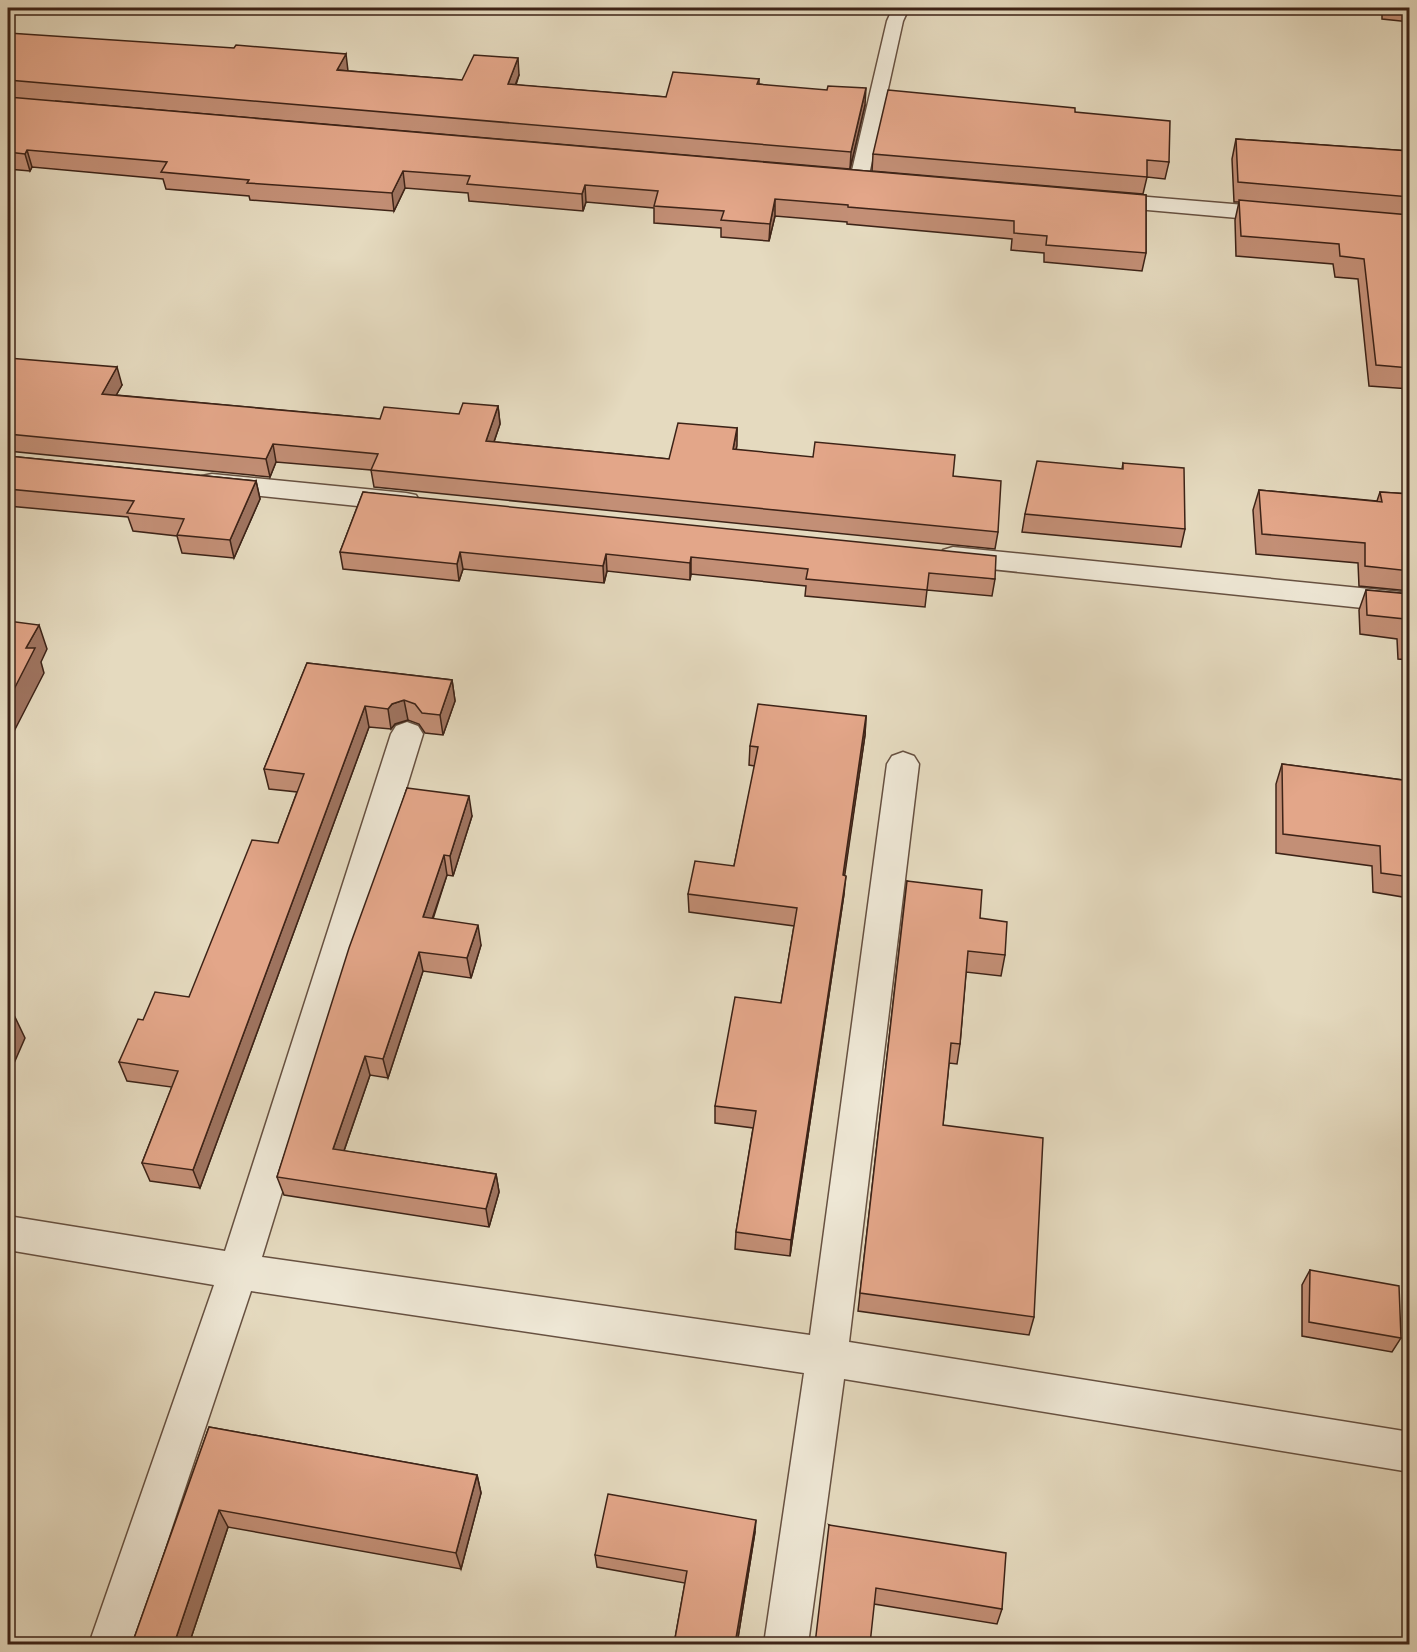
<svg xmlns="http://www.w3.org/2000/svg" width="1417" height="1652" viewBox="0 0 1417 1652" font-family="'Old Standard TT',serif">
	<rect width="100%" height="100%" fill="#e5dabf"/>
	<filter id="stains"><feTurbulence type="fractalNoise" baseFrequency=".00333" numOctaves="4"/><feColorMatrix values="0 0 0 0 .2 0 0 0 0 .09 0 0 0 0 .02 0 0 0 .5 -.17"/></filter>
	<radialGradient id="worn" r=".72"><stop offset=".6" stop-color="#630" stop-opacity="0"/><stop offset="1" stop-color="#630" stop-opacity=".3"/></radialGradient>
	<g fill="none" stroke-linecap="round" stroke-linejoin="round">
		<defs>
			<polygon id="service" points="893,8 909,8 903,21 868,179 859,184 850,179 887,21"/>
			<g id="minor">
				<polygon points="1100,193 1282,208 1291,210 1294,215 1291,220 1282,222 1091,205 1088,200 1091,195"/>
				<polygon points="212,474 406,493 416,495 420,502 416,509 406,511 202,490 198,483 202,476"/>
				<polygon points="953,547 1410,593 1410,613 943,564 938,557 943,550"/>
				<polygon points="407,722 418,726 423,734 262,1257 810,1335 887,764 892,756 903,752 914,756 919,764 849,1342 1410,1432 1410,1472 844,1379 808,1644 764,1644 804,1373 251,1291 133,1644 89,1644 214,1285 8,1250 8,1216 225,1251 391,734 396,726"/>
			</g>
		</defs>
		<use href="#service" stroke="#675141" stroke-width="3"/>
		<use href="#minor" stroke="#675141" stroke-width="3"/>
		<use href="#service" fill="#eee7d5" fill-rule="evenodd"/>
		<use href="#minor" fill="#eee7d5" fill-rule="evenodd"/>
	</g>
	<g fill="#c38f76" stroke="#3d2317" stroke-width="1.5">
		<polygon points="1382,8 1410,8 1410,22 1382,19"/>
		<polygon points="8,33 348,71 462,80 519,75 516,85 666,97 759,79 759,84 865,105 850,169 55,101 1146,195 1146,253 1142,271 1044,262 1044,253 1011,250 1012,239 847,224 847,222 775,216 769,241 721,237 721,228 654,223 654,208 586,202 583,211 469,201 468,193 405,188 394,211 250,200 249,196 166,189 163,179 32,167 30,171 8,169"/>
		<polygon points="1075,112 1169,162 1165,179 1147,177 1143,194 872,171 873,154"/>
		<polygon points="1236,139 1409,151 1410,149 1410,389 1369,386 1358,279 1335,277 1333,264 1236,256 1235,220 1239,202 1234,202 1232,159"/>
		<polygon points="8,358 122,385 116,395 380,419 459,414 498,406 500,424 494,442 669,459 737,428 736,450 953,476 998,532 995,549 374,487 371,470 276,462 270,477 8,451"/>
		<polygon points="8,456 256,481 260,499 234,558 182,553 177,536 133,531 128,517 8,506"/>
		<polygon points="1123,463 1185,529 1181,547 1022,532 1025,514 1122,469"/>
		<polygon points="1259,490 1377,501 1380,492 1410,494 1410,591 1359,586 1358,563 1256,554 1253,510"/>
		<polygon points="363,492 995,579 992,596 927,590 925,607 805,596 806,586 691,574 690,580 607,571 604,583 463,569 459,581 343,569 340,552"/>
		<polygon points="1366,590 1410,594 1410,660 1398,659 1397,639 1360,634 1359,610"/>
		<polygon points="307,663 452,680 455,701 443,735 425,733 419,724 408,720 395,724 391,729 369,727 200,1188 150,1181 142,1163 172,1087 127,1081 119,1062 143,1020 189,997 278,843 297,792 269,789 264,769"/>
		<polygon points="866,716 865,735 844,876 844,894 790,1256 735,1249 736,1232 753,1128 715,1123 715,1106 781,1003 794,926 689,912 688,894 734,866 755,766 749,765 750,746"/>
		<polygon points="1282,764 1410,781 1409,898 1373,892 1372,866 1276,853 1276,784"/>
		<polygon points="407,788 472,816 453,876 447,875 433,919 481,945 471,978 423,971 388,1078 370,1075 344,1151 496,1174 499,1192 489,1227 284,1195 277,1177"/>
		<polygon points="907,881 980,918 1005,955 1001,976 966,972 960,1044 957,1064 949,1063 943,1125 1034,1317 1029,1335 858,1311"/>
		<polygon points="1310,1270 1401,1338 1392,1352 1302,1336 1302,1285"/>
		<polygon points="209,1427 477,1475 481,1493 461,1569 228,1527 189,1644 132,1644"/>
		<polygon points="829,1525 1002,1609 997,1624 874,1604"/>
		<polygon points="755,1532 737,1644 674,1644 685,1583 597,1567 595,1555"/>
	</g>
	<g fill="#9f7460" stroke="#3d2317" stroke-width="1.5">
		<polygon points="346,54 348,71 337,70"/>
		<polygon points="518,58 519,75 509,101 508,84"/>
		<polygon points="866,88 865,105 850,169 851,152"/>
		<polygon points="27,150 32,167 30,171 25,154"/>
		<polygon points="403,171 405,188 394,211 392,193"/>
		<polygon points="585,185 586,202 583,211 582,194"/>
		<polygon points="775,199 775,216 769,241 770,224"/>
		<polygon points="117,367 122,385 107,411 102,394"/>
		<polygon points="498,406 500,424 488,459 486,441"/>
		<polygon points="737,428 737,446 732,467 733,449"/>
		<polygon points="273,444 276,462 270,477 266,459"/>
		<polygon points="256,481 260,499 234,558 230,540"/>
		<polygon points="460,552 463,569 459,581 457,564"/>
		<polygon points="606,554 607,571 604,583 603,566"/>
		<polygon points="691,557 691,574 690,580 690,563"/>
		<polygon points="39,625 47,649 41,662 44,673 8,743 8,701 26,648"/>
		<polygon points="452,680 455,701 443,735 440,715"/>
		<polygon points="404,700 408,720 395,724 391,729 388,709 392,704"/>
		<polygon points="365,706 369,727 200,1188 193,1170"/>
		<polygon points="866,716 865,735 842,894 843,875"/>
		<polygon points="469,796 472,816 453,876 450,856"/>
		<polygon points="444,855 447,875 426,937 423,917"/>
		<polygon points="846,876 844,894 790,1256 791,1240"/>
		<polygon points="478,925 481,945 471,978 467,958"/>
		<polygon points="419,952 423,971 388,1078 383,1059"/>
		<polygon points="14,1015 25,1038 8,1077 8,1030"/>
		<polygon points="365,1056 370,1075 338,1168 333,1149"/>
		<polygon points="496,1174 499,1192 489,1227 486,1209"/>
		<polygon points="477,1475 481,1493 461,1569 456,1553"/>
		<polygon points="219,1510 228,1527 189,1644 174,1644"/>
		<polygon points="756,1520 755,1532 737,1644 735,1644"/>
	</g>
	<g fill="#e3a689" stroke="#3d2317" stroke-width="1.5">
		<polygon points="8,33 234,48 236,45 346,54 337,70 462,80 474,55 518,58 508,84 666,97 673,72 759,79 757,84 827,90 828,86 866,88 851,152 8,80"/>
		<polygon points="888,90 1075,108 1075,112 1170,121 1169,162 1147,160 1147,177 873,154"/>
		<polygon points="8,97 1146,195 1146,253 1046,245 1047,236 1014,233 1014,221 848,207 848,205 775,199 770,224 721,220 724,211 654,206 658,191 585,185 582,194 467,184 470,176 403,171 392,193 247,183 249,180 161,172 167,162 27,150 25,154 8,152"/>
		<polygon points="1236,139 1410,151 1410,197 1238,182"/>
		<polygon points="1239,200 1410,215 1410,368 1376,365 1364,259 1340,256 1339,244 1241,236"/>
		<polygon points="8,358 117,367 102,394 380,419 384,407 459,414 463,403 498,406 486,441 669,459 678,423 737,428 733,449 813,457 815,442 955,455 953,476 1001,481 998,532 371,470 378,454 273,444 266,459 8,434"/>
		<polygon points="8,456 256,481 230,540 177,535 184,519 127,513 134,501 8,489"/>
		<polygon points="1037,461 1123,469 1123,463 1184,468 1185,529 1025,514"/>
		<polygon points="1259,490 1382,502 1380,492 1410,494 1410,571 1365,566 1365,543 1262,534"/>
		<polygon points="363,492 996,556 995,579 929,573 927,590 806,579 808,569 691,557 690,563 606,554 603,566 460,552 457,564 340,552"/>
		<polygon points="1366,590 1410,594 1410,640 1406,639 1405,619 1367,615"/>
		<polygon points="8,621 39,625 26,648 35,648 8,701"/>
		<polygon points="307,663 452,680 440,715 422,713 415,704 404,700 392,704 388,709 365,706 193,1170 142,1163 178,1071 119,1062 138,1019 143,1020 155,992 189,997 252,840 278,843 304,774 264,769"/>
		<polygon points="758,704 866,716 843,875 846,876 791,1240 736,1232 756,1111 715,1106 735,997 781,1003 797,908 688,894 695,861 734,866 758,747 750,746"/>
		<polygon points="1282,764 1410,781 1410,877 1381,873 1380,846 1283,834"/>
		<polygon points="407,788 469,796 450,856 444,855 423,917 478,925 467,958 419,952 383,1059 365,1056 333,1149 496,1174 486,1209 277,1177 349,948"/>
		<polygon points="907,881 982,890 980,918 1007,922 1005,955 968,951 960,1044 951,1043 943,1125 1043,1138 1034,1317 860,1293"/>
		<polygon points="8,1014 14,1015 8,1030"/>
		<polygon points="1310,1270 1399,1286 1401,1338 1309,1322"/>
		<polygon points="209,1427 477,1475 456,1553 219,1510 174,1644 132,1644"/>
		<polygon points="608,1494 756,1520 735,1644 674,1644 687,1571 595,1555"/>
		<polygon points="829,1525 1006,1553 1002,1609 876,1588 870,1644 815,1644"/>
	</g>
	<rect width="1417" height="1652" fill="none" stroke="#e5dabf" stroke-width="30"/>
	<rect x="9" y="9" width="1399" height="1634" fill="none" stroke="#3d2317" stroke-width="3"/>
	<rect x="15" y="15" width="1387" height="1622" fill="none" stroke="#3d2317" stroke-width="1.5"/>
	<rect width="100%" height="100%" filter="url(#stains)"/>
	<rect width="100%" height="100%" fill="url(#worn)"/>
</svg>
